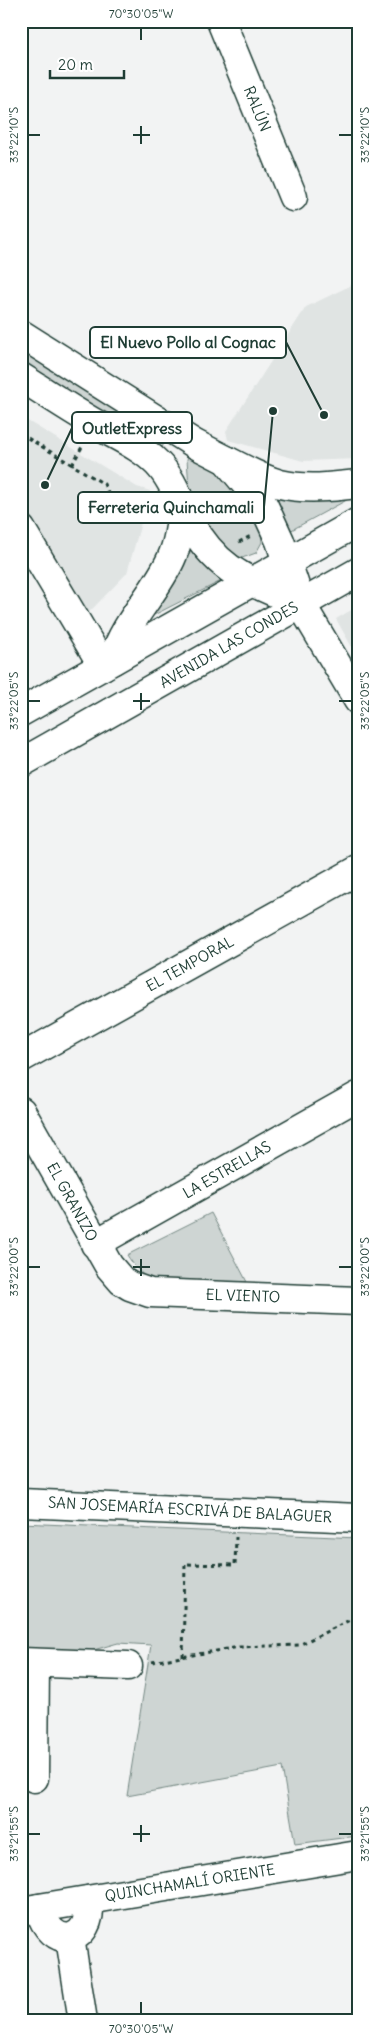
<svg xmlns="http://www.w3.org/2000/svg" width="379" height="2042" viewBox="0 0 379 2042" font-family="Delius,sans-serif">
	<rect width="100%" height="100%" fill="#f2f3f3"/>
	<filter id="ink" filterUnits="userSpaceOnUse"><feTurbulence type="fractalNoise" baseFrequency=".02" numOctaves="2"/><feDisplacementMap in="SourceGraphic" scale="10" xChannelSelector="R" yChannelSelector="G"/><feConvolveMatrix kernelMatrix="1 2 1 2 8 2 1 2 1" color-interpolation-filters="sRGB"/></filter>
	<g filter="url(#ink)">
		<g fill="#e0e4e3">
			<polygon points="358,282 358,459 303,461 228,440 226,431 306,307"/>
			<polygon points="21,417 137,487 150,491 127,573 72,630 21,544"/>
			<polygon points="358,606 358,658 336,619"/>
		</g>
		<g fill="#ced5d3" stroke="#768984">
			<polygon points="21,347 168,437 162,447 21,363"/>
			<polygon points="190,453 227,475 252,508 261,532 262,542 256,553 242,558 229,552 203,521 189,487 187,459"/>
			<polygon points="271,489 356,495 286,533 280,505"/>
			<polygon points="187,541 223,580 142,621"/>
			<path d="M211,1213L247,1282C228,1284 168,1286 151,1279C140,1275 133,1264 127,1255Z"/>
			<polygon points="21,1523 358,1538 358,1836 295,1844 282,1767 127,1796 151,1645 118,1643 90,1651 21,1649"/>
		</g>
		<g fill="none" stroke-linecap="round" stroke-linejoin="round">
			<defs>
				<g id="minor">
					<polyline points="221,21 293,197"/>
					<polyline points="21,334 195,444 226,460 264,506 280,541 301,604 358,700"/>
					<path d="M21,377C46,393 70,409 96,424C116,436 140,446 157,463C173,479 180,503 190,522C219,574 251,581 301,604"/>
					<polyline points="21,529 103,666"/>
					<polyline points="21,1058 358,870"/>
					<polyline points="21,1111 109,1266 122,1281 130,1286 150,1293 358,1301"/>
					<polyline points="95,1244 358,1096"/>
					<polyline points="21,1503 358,1518"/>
					<polyline points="21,1662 128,1666"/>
					<polyline points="34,1778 35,1663"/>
					<path d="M39,1908C51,1952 93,1945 89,1900"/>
					<polyline points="21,1911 358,1855"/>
					<polyline points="70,1938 83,2021"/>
				</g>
				<g id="major">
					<path d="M226,460C244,469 261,479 280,484C305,490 332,487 358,484"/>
					<path d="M113,660C125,621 155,594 171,559C179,542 181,524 182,505"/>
					<polyline points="21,712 358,522"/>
					<polyline points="21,763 358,572"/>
				</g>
			</defs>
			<use href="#minor" stroke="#1f3d34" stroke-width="31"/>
			<use href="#major" stroke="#1f3d34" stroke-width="31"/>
			<g stroke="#1f3d34" stroke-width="3" stroke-dasharray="4 4" stroke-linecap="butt">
				<polyline points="21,434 104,484 120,521"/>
				<polyline points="72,465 83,445"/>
				<polyline points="239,542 251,536"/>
				<polyline points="183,1657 185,1564 235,1565 236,1537"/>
				<polyline points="152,1662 239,1647 299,1645 358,1616"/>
			</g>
			<use href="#minor" stroke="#fff" stroke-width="28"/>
			<use href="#major" stroke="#fff" stroke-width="28"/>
		</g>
	</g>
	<path fill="none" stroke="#1f3d34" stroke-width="2" d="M141,28V40M141,126V144M28,135H40M133,135H150M339,135H352M141,693V710M28,701H40M133,701H150M339,701H352M141,1259V1276M28,1267H40M133,1267H150M339,1267H352M141,1825V1842M28,1834H40M133,1834H150M339,1834H352M141,2002V2014"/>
	<g text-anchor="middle" stroke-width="4" stroke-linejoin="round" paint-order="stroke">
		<g font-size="15" fill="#1f3d34" stroke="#fff">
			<text transform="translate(257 109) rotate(68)" y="5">RALÚN</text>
			<text transform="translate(229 645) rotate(-30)" y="5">AVENIDA LAS CONDES</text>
			<text transform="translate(190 964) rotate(-29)" y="5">EL TEMPORAL</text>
			<text transform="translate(227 1170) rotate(-30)" y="5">LA ESTRELLAS</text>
			<text transform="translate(72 1202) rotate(61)" y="5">EL GRANIZO</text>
			<text transform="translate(243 1296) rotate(2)" y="5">EL VIENTO</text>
			<text transform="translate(190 1510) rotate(3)" y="5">SAN JOSEMARÍA ESCRIVÁ DE BALAGUER</text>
			<text transform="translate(190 1883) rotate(-9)" y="5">QUINCHAMALÍ ORIENTE</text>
		</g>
	</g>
	<path fill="none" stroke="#1f3d34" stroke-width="2" d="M324 415L286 342M45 485L72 428M273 411L264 507"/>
	<g fill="#1f3d34" stroke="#fff" stroke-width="2">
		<circle cx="324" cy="415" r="5"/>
		<circle cx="45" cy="485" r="5"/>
		<circle cx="273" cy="411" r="5"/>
	</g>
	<g fill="#fff" stroke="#1f3d34" stroke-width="2">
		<rect x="90" y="327" width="196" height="31" rx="5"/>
		<rect x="72" y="412" width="120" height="31" rx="5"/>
		<rect x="78" y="492" width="186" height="31" rx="5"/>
	</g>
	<g font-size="16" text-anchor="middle" font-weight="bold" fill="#1f3d34">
		<text x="188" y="348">El Nuevo Pollo al Cognac</text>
		<text x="132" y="434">OutletExpress</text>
		<text x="171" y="513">Ferreteria Quinchamali</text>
	</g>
	<rect width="379" height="2042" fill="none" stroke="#fff" stroke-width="55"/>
	<path d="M50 70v8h74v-8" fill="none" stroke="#1f3d34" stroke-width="2.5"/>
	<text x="58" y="70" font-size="15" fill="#1f3d34" stroke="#ffffff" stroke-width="4" paint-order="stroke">20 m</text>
	<rect x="28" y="28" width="324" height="1986" fill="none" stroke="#1f3d34" stroke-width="2"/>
	<g font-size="12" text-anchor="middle" fill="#1f3d34">
		<text x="141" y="18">70°30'05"W</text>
		<text transform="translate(365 135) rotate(-90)" y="4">33°22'10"S</text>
		<text transform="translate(14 135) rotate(-90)" y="4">33°22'10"S</text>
		<text transform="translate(365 701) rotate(-90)" y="4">33°22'05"S</text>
		<text transform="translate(14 701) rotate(-90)" y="4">33°22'05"S</text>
		<text transform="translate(365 1267) rotate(-90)" y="4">33°22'00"S</text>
		<text transform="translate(14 1267) rotate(-90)" y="4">33°22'00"S</text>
		<text transform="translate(14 1834) rotate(-90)" y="4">33°21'55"S</text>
		<text transform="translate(365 1834) rotate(-90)" y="4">33°21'55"S</text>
		<text x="141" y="2033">70°30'05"W</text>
	</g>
</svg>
